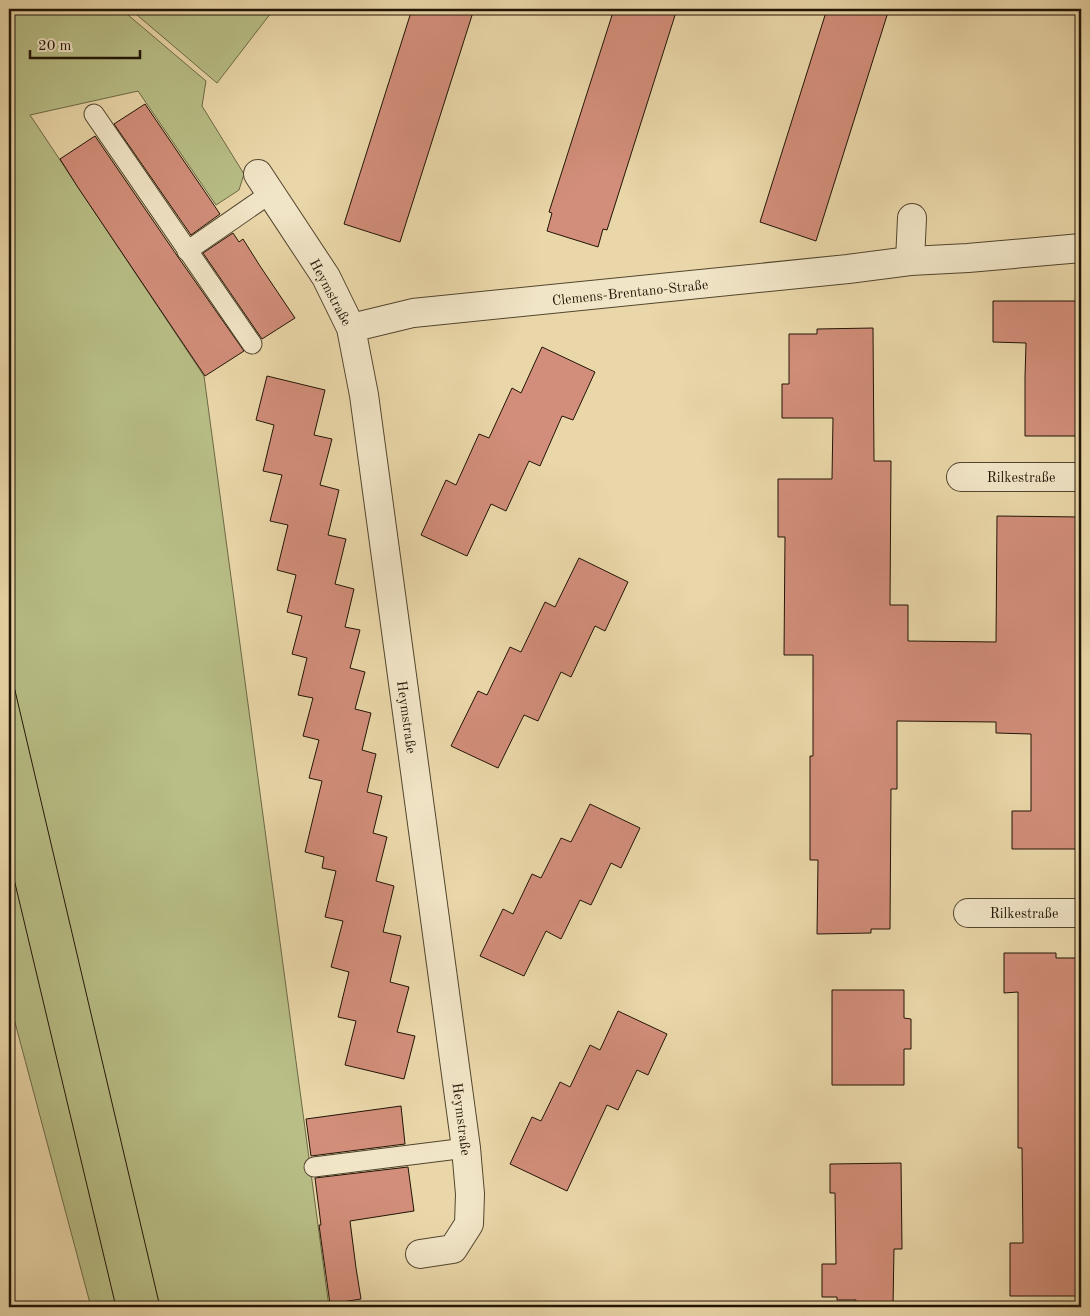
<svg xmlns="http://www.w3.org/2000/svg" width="1090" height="1316" viewBox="0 0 1090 1316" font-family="'Old Standard TT',serif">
	<rect width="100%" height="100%" fill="#ead7a9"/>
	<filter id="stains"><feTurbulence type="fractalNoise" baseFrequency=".004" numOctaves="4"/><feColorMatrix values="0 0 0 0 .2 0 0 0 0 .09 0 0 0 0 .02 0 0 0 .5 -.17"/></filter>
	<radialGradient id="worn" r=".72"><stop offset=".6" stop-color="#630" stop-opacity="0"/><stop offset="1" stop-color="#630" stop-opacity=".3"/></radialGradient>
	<g fill="#b8be86" stroke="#6c6946">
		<polygon points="9,9 121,9 206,81 202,106 244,174 239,190 216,205 138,91 30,115 204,376 329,1307 91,1307 9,1000"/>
		<polygon points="130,9 274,9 217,83"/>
	</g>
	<g fill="#d28e7a" stroke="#201405">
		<polygon points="412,9 474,9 400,242 344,224"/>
		<polygon points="614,9 677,9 607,230 603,229 598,247 547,231 552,213 549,212"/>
		<polygon points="827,9 889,9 816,241 760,222"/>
		<polygon points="145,104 220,214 191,235 114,124"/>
		<polygon points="95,136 178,257 244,351 205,376 77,186 60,159"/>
		<polygon points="233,233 239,242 243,239 260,266 295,318 262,339 203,253"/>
		<polygon points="993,301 1076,301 1076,324 1081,324 1081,436 1025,436 1025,377 1026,343 993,342"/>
		<polygon points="873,328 874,461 891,461 890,605 908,605 908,641 996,642 997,516 1081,517 1081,849 1012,849 1012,811 1031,811 1031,734 996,733 996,722 897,721 897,789 891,789 890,929 871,929 871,933 817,934 818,860 810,860 810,756 813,756 813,655 784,655 785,537 778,537 778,479 832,479 833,418 782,418 782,384 789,384 789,334 817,334 817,329"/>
		<polygon points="542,347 595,372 573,420 562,416 540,466 529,461 506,511 491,504 467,556 421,535 446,480 456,485 479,434 489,438 512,388 521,393"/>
		<polygon points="267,376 325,390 314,435 332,439 320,485 339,490 328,535 346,539 335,584 354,589 345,627 360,630 350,668 365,672 355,709 371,713 362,750 376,754 367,792 382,796 373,833 387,837 376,881 394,886 383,932 401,936 390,982 409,987 397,1032 415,1036 404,1079 345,1065 356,1021 338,1017 349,972 331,967 343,921 325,917 336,871 322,868 324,857 305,852 322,781 309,778 319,740 303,736 313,698 298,695 307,658 292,654 302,616 287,612 296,575 277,570 288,525 270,521 282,475 263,471 274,425 256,420"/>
		<polygon points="579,558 628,582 605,631 595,626 571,677 561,672 538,721 524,715 498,768 451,746 478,691 487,695 510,647 521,652 545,602 555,607"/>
		<polygon points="590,804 640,828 621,868 611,863 591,905 580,900 561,939 546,931 524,976 480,956 503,909 513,914 532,874 541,878 561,838 571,842"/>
		<polygon points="1004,953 1056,953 1056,958 1081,958 1081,1296 1010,1296 1010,1243 1023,1243 1022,1148 1018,1148 1018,992 1004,993"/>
		<polygon points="832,990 904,990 904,1018 911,1019 911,1049 904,1049 904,1085 832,1085"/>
		<polygon points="618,1011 667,1034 648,1075 637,1070 618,1110 607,1105 567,1191 510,1164 532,1117 541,1121 560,1082 570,1087 590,1045 600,1050"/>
		<polygon points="401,1106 405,1144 311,1156 306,1119"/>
		<polygon points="901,1163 902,1249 894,1249 893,1307 856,1307 856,1300 837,1300 837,1297 822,1297 822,1264 836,1264 835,1193 830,1193 830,1164"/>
		<polygon points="408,1167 414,1211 350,1221 356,1268 361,1299 330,1304 319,1225 321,1225 315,1178"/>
	</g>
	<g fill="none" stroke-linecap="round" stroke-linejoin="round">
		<defs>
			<g id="service">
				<polyline points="94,114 252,344"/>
				<polyline points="187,251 271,193"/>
				<polyline points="314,1167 466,1148"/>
			</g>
			<g id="minor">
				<polyline points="258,174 326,277 351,328 364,395 466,1148 470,1194 469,1224 453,1249 420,1254"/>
				<polyline points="910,261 912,218"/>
				<polyline points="351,328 413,313 848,269 910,261 968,258 1081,248"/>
				<polyline points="961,477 1081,477"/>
				<polyline points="968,913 1081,913"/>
			</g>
		</defs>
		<use href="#service" stroke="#52452e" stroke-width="21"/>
		<use href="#minor" stroke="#52452e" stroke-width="30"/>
		<use href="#service" stroke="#f1e5c7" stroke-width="19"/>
		<use href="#minor" stroke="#f1e5c7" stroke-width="28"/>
		<g stroke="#201405" stroke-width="1">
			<polyline points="9,665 160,1307"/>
			<polyline points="9,858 116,1307"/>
		</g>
	</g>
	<g text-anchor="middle" stroke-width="5" stroke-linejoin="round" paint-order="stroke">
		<g font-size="14" fill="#201405" stroke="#f1e5c7">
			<text transform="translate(331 292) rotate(62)" y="5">Heymstraße</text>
			<text transform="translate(630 292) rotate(-6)" y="5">Clemens-Brentano-Straße</text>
			<text x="1021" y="482">Rilkestraße</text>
			<text transform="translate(407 717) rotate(82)" y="5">Heymstraße</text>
			<text x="1024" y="918">Rilkestraße</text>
			<text transform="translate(462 1119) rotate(83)" y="5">Heymstraße</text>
		</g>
	</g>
	<rect width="1090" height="1316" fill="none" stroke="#ead7a9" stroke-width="30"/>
	<rect x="10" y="10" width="1070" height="1296" fill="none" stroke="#201405" stroke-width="2.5"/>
	<rect x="15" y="15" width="1060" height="1286" fill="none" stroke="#201405"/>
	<path d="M30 50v8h110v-8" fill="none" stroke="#201405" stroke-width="2.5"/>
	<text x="38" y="50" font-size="15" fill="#201405" stroke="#f1e5c7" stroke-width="4" paint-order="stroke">20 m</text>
	<rect width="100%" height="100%" filter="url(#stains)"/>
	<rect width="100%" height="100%" fill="url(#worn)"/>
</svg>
